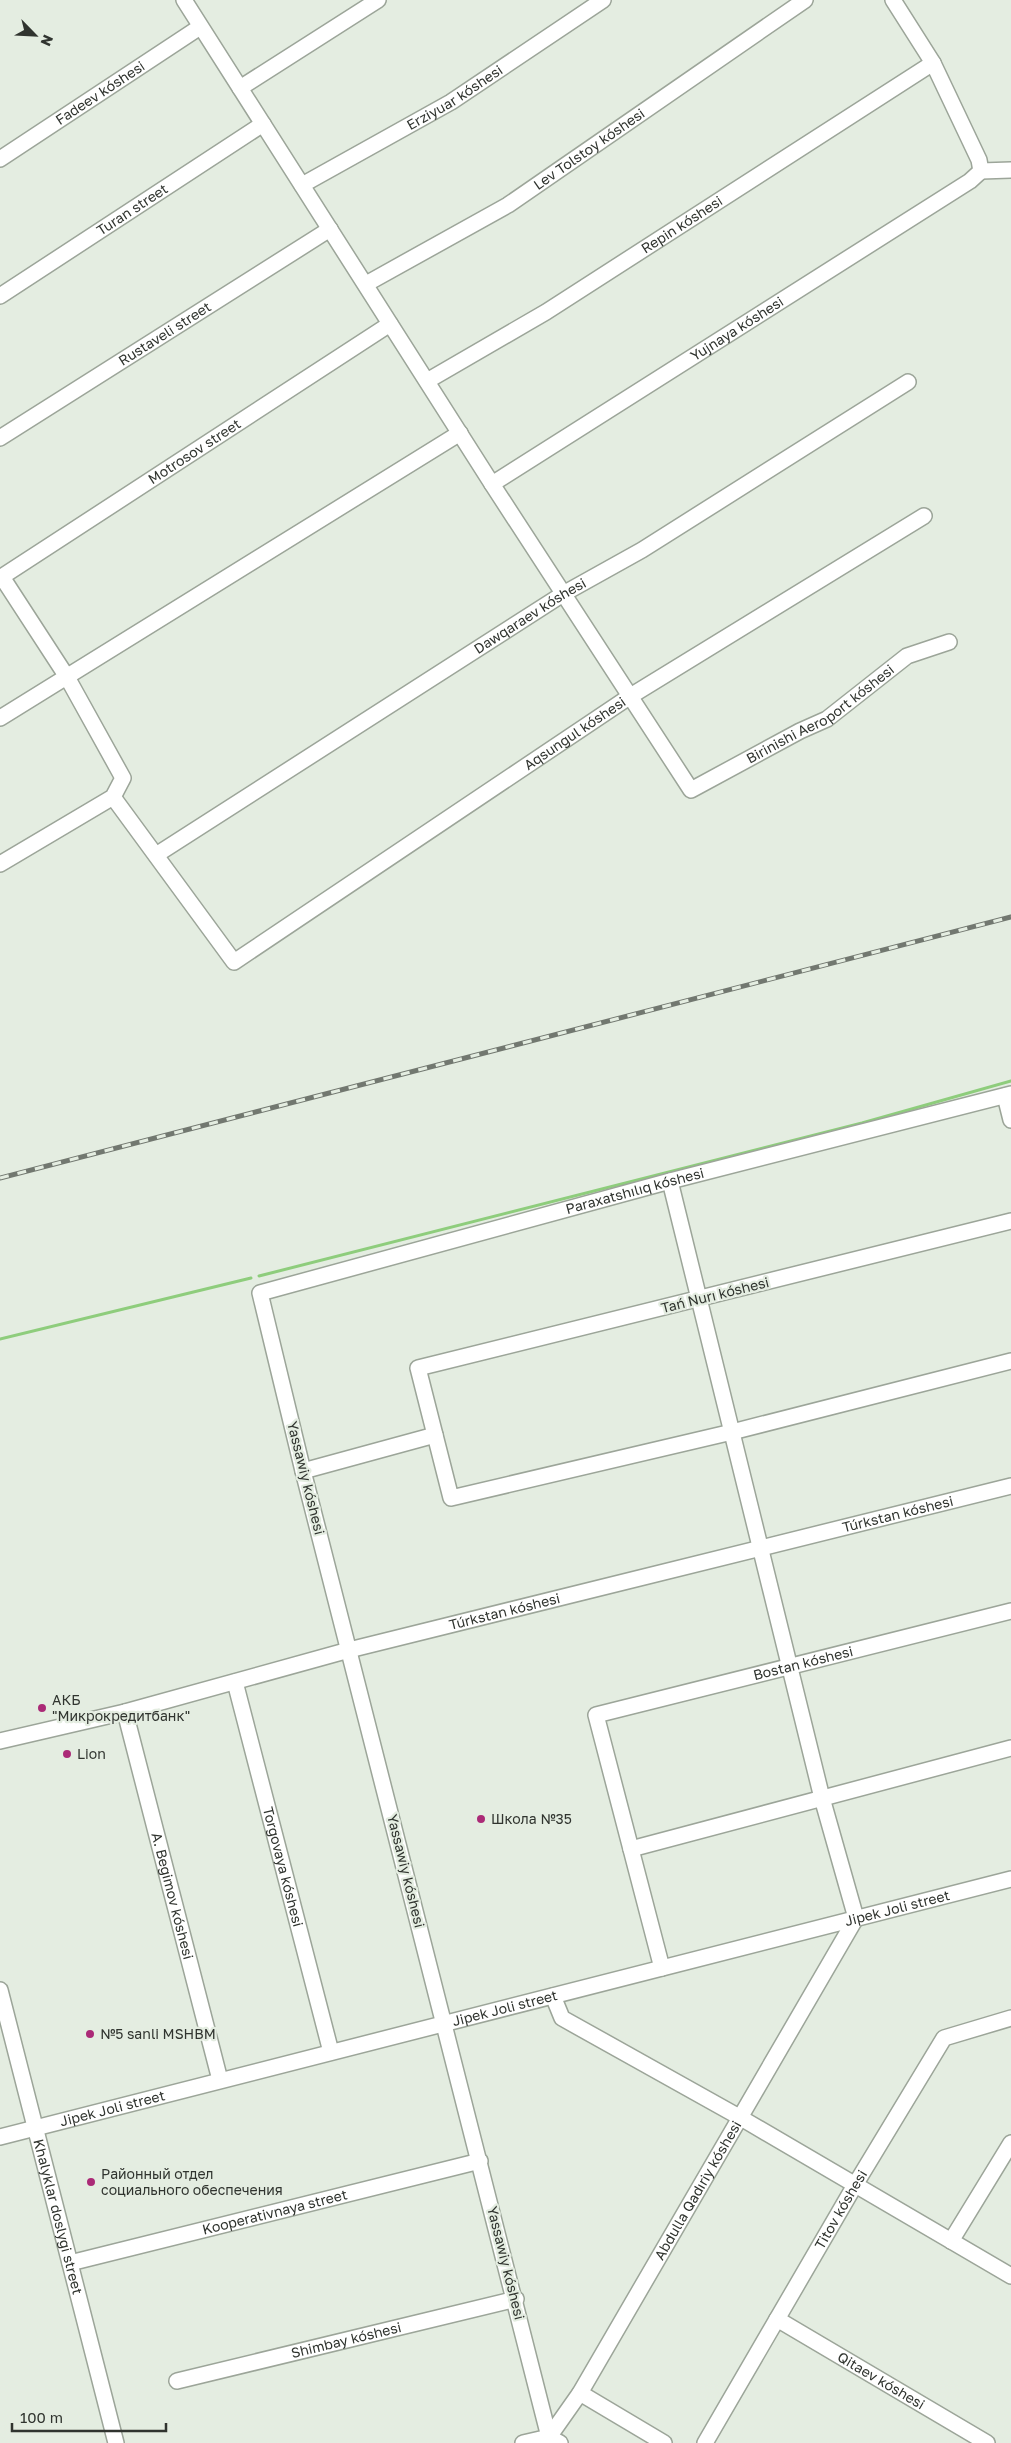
<svg xmlns="http://www.w3.org/2000/svg" width="1011" height="2443" viewBox="0 0 1011 2443" font-family="'Golos Text',sans-serif">
	<rect width="100%" height="100%" fill="#e4ede1"/>
	<g fill="none" stroke-linecap="round" stroke-linejoin="round">
		<g stroke="#8ecd7c" stroke-width="3">
			<polyline points="259,1276 862,1123 1011,1081"/>
			<polyline points="0,1339 251,1278"/>
		</g>
		<defs>
			<g id="minor">
				<path id="s1" d="M184,0L492,484L691,790L800,731L827,719L907,656L949,642"/>
				<polyline points="893,0 933,63 979,160 981,171"/>
				<polyline points="240,88 378,0"/>
				<path id="s2" d="M0,159L200,27"/>
				<polyline points="981,171 1011,170"/>
				<path id="s3" d="M302,185L451,102L603,0"/>
				<path id="s4" d="M366,284L508,205L805,0"/>
				<path id="s5" d="M0,296L263,124"/>
				<path id="s6" d="M427,381L546,312L933,63"/>
				<path id="s7" d="M0,438L330,229"/>
				<path id="s8" d="M492,484L970,181L981,171"/>
				<path id="s9" d="M0,578L390,324"/>
				<polyline points="0,718 460,433"/>
				<path id="s10" d="M113,797L234,962L629,697L924,516"/>
				<path id="s11" d="M156,855L563,594L642,550L908,382"/>
				<polyline points="0,864 113,797 123,778 67,677 2,577"/>
				<polyline points="1005,1096 1011,1120"/>
				<polyline points="1011,1221 418,1368 451,1498 732,1432 1011,1361"/>
				<polyline points="303,1471 435,1435"/>
				<path id="s12" d="M235,1682L331,2052"/>
				<path id="s13" d="M125,1712L220,2080"/>
				<path id="s14" d="M0,1741L125,1712L349,1650L1011,1486"/>
				<polyline points="631,1849 1011,1748"/>
				<path id="s15" d="M662,1968L596,1715L1011,1611"/>
				<path id="s16" d="M0,1990L116,2443"/>
				<polyline points="553,1996 562,2018 741,2118 1011,2276"/>
				<path id="s17" d="M0,2137L1011,1879"/>
				<polyline points="951,2241 1011,2143"/>
				<path id="s18" d="M70,2263L480,2161"/>
				<path id="s19" d="M777,2319L987,2443"/>
				<path id="s20" d="M177,2381L516,2299"/>
				<polyline points="580,2393 664,2443"/>
				<path id="s21" d="M523,2443L549,2437L580,2393L856,1918L822,1798L670,1181"/>
				<path id="s22" d="M560,2443L549,2437L303,1471L260,1293L670,1181L1011,1094"/>
				<path id="s23" d="M705,2443L855,2185L944,2038L1011,2018"/>
			</g>
		</defs>
		<use href="#minor" stroke="#9ca599" stroke-width="18"/>
		<use href="#minor" stroke="#fff" stroke-width="15"/>
		<defs>
			<polyline id="rail" points="0,1178 1011,917"/>
		</defs>
		<use href="#rail" stroke="#727870" stroke-width="5"/>
		<use href="#rail" stroke="#e4ede1" stroke-width="3" stroke-dasharray="9" stroke-linecap="butt"/>
	</g>
	<g fill="#ab2a77" stroke="#e4ede1" stroke-width="2">
		<circle cx="42" cy="1708" r="5"/>
		<circle cx="67" cy="1754" r="5"/>
		<circle cx="481" cy="1819" r="5"/>
		<circle cx="90" cy="2034" r="5"/>
		<circle cx="91" cy="2182" r="5"/>
	</g>
	<g text-anchor="middle" stroke-width="4.5" stroke-linejoin="round" paint-order="stroke">
		<g font-size="14" fill="#30342f" stroke="#e4ede1">
			<text dy="5" stroke="none"><textPath href="#s2" startOffset="120">Fadeev kóshesi</textPath></text>
			<text dy="5" stroke="none"><textPath href="#s3" startOffset="176">Erziyuar kóshesi</textPath></text>
			<text dy="5" stroke="none"><textPath href="#s4" startOffset="261">Lev Tolstoy kóshesi</textPath></text>
			<text dy="5" stroke="none"><textPath href="#s5" startOffset="158">Turan street</textPath></text>
			<text dy="5" stroke="none"><textPath href="#s6" startOffset="299">Repin kóshesi</textPath></text>
			<text dy="5" stroke="none"><textPath href="#s8" startOffset="290">Yujnaya kóshesi</textPath></text>
			<text dy="5" stroke="none"><textPath href="#s7" startOffset="195">Rustaveli street</textPath></text>
			<text dy="5" stroke="none"><textPath href="#s9" startOffset="232">Motrosov street</textPath></text>
			<text dy="5" stroke="none"><textPath href="#s11" startOffset="444">Dawqaraev kóshesi</textPath></text>
			<text dy="5" stroke="none"><textPath href="#s1" startOffset="1089">Birinishi Aeroport kóshesi</textPath></text>
			<text dy="5" stroke="none"><textPath href="#s10" startOffset="615">Aqsungul kóshesi</textPath></text>
			<text dy="5" stroke="none"><textPath href="#s22" startOffset="1581">Paraxatshılıq kóshesi</textPath></text>
			<text transform="translate(715 1295) rotate(-14)" y="5">Tań Nurı kóshesi</text>
			<text transform="translate(306 1478) rotate(76)" y="5">Yassawiy kóshesi</text>
			<text dy="5" stroke="none"><textPath href="#s14" startOffset="926">Túrkstan kóshesi</textPath></text>
			<text dy="5" stroke="none"><textPath href="#s14" startOffset="521">Túrkstan kóshesi</textPath></text>
			<text dy="5" stroke="none"><textPath href="#s15" startOffset="475">Bostan kóshesi</textPath></text>
			<text dy="5" stroke="none"><textPath href="#s12" startOffset="191">Torgovaya kóshesi</textPath></text>
			<text transform="translate(406 1871) rotate(76)" y="5">Yassawiy kóshesi</text>
			<text dy="5" stroke="none"><textPath href="#s13" startOffset="190">A. Begimov kóshesi</textPath></text>
			<text dy="5" stroke="none"><textPath href="#s17" startOffset="926">Jipek Joli street</textPath></text>
			<text dy="5" stroke="none"><textPath href="#s17" startOffset="521">Jipek Joli street</textPath></text>
			<text dy="5" stroke="none"><textPath href="#s17" startOffset="116">Jipek Joli street</textPath></text>
			<text dy="5" stroke="none"><textPath href="#s21" startOffset="315">Abdulla Qadıriy kóshesi</textPath></text>
			<text dy="5" stroke="none"><textPath href="#s23" startOffset="270">Titov kóshesi</textPath></text>
			<text dy="5" stroke="none"><textPath href="#s18" startOffset="211">Kooperativnaya street</textPath></text>
			<text dy="5" stroke="none"><textPath href="#s16" startOffset="234">Khalyklar doslygi street</textPath></text>
			<text transform="translate(506 2263) rotate(76)" y="5">Yassawiy kóshesi</text>
			<text dy="5" stroke="none"><textPath href="#s20" startOffset="174">Shimbay kóshesi</textPath></text>
			<text dy="5" stroke="none"><textPath href="#s19" startOffset="121">Qitaev kóshesi</textPath></text>
		</g>
		<g font-size="14" fill="#30342f" stroke="#e4ede1" text-anchor="start">
			<text x="52" y="1705">АКБ<tspan x="52" dy="16">"Микрокредитбанк"</tspan></text>
			<text x="77" y="1759">Lion</text>
			<text x="491" y="1824">Школа №35</text>
			<text x="100" y="2039">№5 sanli MSHBM</text>
			<text x="101" y="2179">Районный отдел<tspan x="101" dy="16">социального обеспечения</tspan></text>
		</g>
	</g>
	<g transform="translate(35 35) rotate(114)" stroke="#e4ede1" stroke-width="4" paint-order="stroke">
	<path d="M0-4L9 19L0 12L-9 19Z" fill="#30342f"/>
	<text y="-8" font-size="14" font-weight="bold" text-anchor="middle" fill="#30342f">N</text>
	</g>
	<path d="M12 2423v8h154v-8" fill="none" stroke="#30342f" stroke-width="2.5"/>
	<text x="20" y="2423" font-size="15" fill="#30342f" stroke="#e4ede1" stroke-width="4" paint-order="stroke">100 m</text>
</svg>
